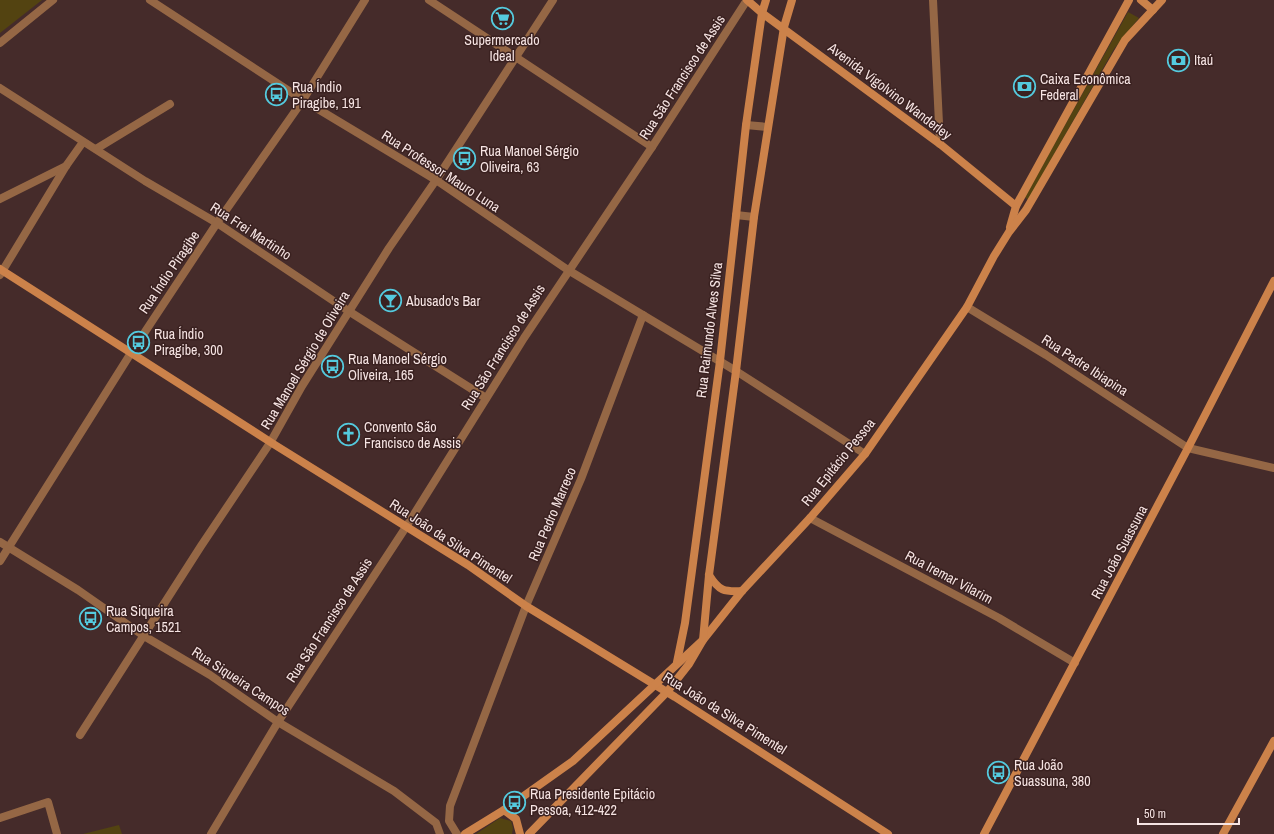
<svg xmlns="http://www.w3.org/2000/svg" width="1274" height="834" viewBox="0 0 1274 834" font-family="'Archivo Narrow',sans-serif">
	<rect width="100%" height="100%" fill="#452b2a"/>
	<g fill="#534311">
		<polygon points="0,0 42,0 0,33"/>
		<polygon points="1128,12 1139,18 1114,49 1028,200 1025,197"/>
		<polygon points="500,818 511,821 513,828 512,834 476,834"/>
		<polygon points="119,825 122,834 83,834"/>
	</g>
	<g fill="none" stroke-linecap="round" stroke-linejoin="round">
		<g stroke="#956745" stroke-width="8">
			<polyline points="150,0 303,100 436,180 568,270 736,371 865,454"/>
			<polyline points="429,0 652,147"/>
			<polyline points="933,0 940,144"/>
			<polyline points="0,43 53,0"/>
			<polyline points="0,88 145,181 217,223 350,312 486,398"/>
			<polyline points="746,125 768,127"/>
			<polyline points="96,149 170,104"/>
			<polyline points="0,199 66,166"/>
			<polyline points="736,215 754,217"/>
			<polyline points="0,275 66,166 83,142"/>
			<polyline points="967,307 1046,355 1188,448 1274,468"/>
			<polyline points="810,518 999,618 1075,663"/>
			<polyline points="0,542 78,590 144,636 210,675 278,722 394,791 436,823 440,834"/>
			<polyline points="0,561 131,353 217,223 303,100 365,0"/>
			<polyline points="80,735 201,546 270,443 302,386 389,248 436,180 553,0"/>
			<polyline points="0,818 48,802 57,834"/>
			<polyline points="211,834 278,722 406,527 524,338 652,147 747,0"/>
			<polyline points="457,834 449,821 450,806 526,606 581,479 643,315"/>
		</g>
		<g stroke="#cc824a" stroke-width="8">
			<polyline points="747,0 762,13 940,144 1016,206"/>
			<polyline points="1141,0 1153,10"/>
			<polyline points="1010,227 1016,206 1129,0"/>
			<polyline points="0,269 275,445 468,565 526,606 675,697 888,834"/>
			<path d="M709,575C719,591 724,592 742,591"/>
			<polyline points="677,662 685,623 720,361 746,125 762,13 766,0"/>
			<polyline points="504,810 516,819 520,834"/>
			<polyline points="465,834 504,810 573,761 703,640 742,591 810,518 865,454 967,307 994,256 1009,232 1026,210 1125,40 1162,0"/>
			<polyline points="529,834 667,692 689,664 703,640 709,575 736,371 754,217 784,27 792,0"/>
			<polyline points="984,834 1188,448 1274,281"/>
			<polyline points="1223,834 1274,741"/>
		</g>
	</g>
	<defs>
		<symbol id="supermarket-ring" viewBox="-11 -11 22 22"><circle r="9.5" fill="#3a2120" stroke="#54cade" stroke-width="1.5"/><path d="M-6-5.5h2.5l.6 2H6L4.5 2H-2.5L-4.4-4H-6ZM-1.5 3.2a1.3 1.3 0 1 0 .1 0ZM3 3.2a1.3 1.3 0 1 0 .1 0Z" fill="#54cade"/></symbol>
		<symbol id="bank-ring" viewBox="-11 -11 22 22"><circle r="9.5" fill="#3a2120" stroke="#54cade" stroke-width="1.5"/><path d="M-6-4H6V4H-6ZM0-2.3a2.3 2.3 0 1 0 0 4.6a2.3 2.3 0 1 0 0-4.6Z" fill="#54cade"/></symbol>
		<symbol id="bus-ring" viewBox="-11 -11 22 22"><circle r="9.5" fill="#3a2120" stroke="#54cade" stroke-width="1.5"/><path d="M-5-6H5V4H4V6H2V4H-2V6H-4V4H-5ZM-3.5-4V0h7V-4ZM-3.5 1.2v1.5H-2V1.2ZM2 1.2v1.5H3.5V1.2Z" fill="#54cade"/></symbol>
		<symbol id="bar-ring" viewBox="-11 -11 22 22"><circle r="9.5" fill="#3a2120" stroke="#54cade" stroke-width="1.5"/><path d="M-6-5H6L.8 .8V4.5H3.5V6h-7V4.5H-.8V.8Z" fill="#54cade"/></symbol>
		<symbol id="church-ring" viewBox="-11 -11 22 22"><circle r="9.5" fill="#3a2120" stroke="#54cade" stroke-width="1.5"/><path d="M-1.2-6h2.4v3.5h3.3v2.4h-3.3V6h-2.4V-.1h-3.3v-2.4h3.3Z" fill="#54cade"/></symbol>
	</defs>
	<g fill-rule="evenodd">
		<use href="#supermarket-ring" x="490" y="6" width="25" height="25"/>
		<use href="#bank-ring" x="1166" y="48" width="25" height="25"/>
		<use href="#bank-ring" x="1012" y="74" width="25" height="25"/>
		<use href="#bus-ring" x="264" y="82" width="25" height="25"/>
		<use href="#bus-ring" x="452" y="146" width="25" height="25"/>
		<use href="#bar-ring" x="378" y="288" width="25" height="25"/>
		<use href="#bus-ring" x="126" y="330" width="25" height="25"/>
		<use href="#bus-ring" x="320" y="354" width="25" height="25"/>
		<use href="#church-ring" x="336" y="422" width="25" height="25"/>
		<use href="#bus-ring" x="78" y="606" width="25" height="25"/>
		<use href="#bus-ring" x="986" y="760" width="25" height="25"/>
		<use href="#bus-ring" x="502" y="790" width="25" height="25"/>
	</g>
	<g text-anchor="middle" stroke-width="3" stroke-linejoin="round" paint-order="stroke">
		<g font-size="14" fill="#f6e4e3" stroke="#3a2120" text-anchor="start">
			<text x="502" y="45" text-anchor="middle">Supermercado<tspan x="502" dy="16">Ideal</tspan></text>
			<text x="1194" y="65">Itaú</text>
			<text x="1040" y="84">Caixa Econômica<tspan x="1040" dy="16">Federal</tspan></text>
			<text x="292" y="92">Rua Índio<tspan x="292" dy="16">Piragibe, 191</tspan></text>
			<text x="480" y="156">Rua Manoel Sérgio<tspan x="480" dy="16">Oliveira, 63</tspan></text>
			<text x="406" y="306">Abusado's Bar</text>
			<text x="154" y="339">Rua Índio<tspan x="154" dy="16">Piragibe, 300</tspan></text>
			<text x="348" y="364">Rua Manoel Sérgio<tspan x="348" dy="16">Oliveira, 165</tspan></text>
			<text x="364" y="432">Convento São<tspan x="364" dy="16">Francisco de Assis</tspan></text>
			<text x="106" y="616">Rua Siqueira<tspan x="106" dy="16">Campos, 1521</tspan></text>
			<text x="1014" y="770">Rua João<tspan x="1014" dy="16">Suassuna, 380</tspan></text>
			<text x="530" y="799">Rua Presidente Epitácio<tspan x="530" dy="16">Pessoa, 412-422</tspan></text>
		</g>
		<g font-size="14" fill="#f6e4e3" stroke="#3a2120">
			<text transform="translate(682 77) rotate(-57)" y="5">Rua São Francisco de Assis</text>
			<text transform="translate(890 91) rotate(37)" y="5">Avenida Vigolvino Wanderley</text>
			<text transform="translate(441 171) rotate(33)" y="5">Rua Professor Mauro Luna</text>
			<text transform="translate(251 231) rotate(33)" y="5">Rua Frei Martinho</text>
			<text transform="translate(169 272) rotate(-56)" y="5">Rua Índio Piragibe</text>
			<text transform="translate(709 330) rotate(-83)" y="5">Rua Raimundo Alves Silva</text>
			<text transform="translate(503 347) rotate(-58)" y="5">Rua São Francisco de Assis</text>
			<text transform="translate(305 360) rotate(-59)" y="5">Rua Manoel Sérgio de Oliveira</text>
			<text transform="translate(1085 365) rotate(33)" y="5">Rua Padre Ibiapina</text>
			<text transform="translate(838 462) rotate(-51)" y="5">Rua Epitácio Pessoa</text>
			<text transform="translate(552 514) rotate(-67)" y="5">Rua Pedro Marreco</text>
			<text transform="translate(451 541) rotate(33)" y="5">Rua João da Silva Pimentel</text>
			<text transform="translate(1119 552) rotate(-62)" y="5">Rua João Suassuna</text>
			<text transform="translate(949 577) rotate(28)" y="5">Rua Iremar Vilarim</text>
			<text transform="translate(329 620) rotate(-57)" y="5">Rua São Francisco de Assis</text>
			<text transform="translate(241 681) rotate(33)" y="5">Rua Siqueira Campos</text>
			<text transform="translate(725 713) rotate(32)" y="5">Rua João da Silva Pimentel</text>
		</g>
	</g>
	<path d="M1138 818v6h101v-6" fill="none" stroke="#f6e4e3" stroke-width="2"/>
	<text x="1144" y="818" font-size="12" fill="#f6e4e3" stroke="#3a2120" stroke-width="3" paint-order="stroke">50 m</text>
</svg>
